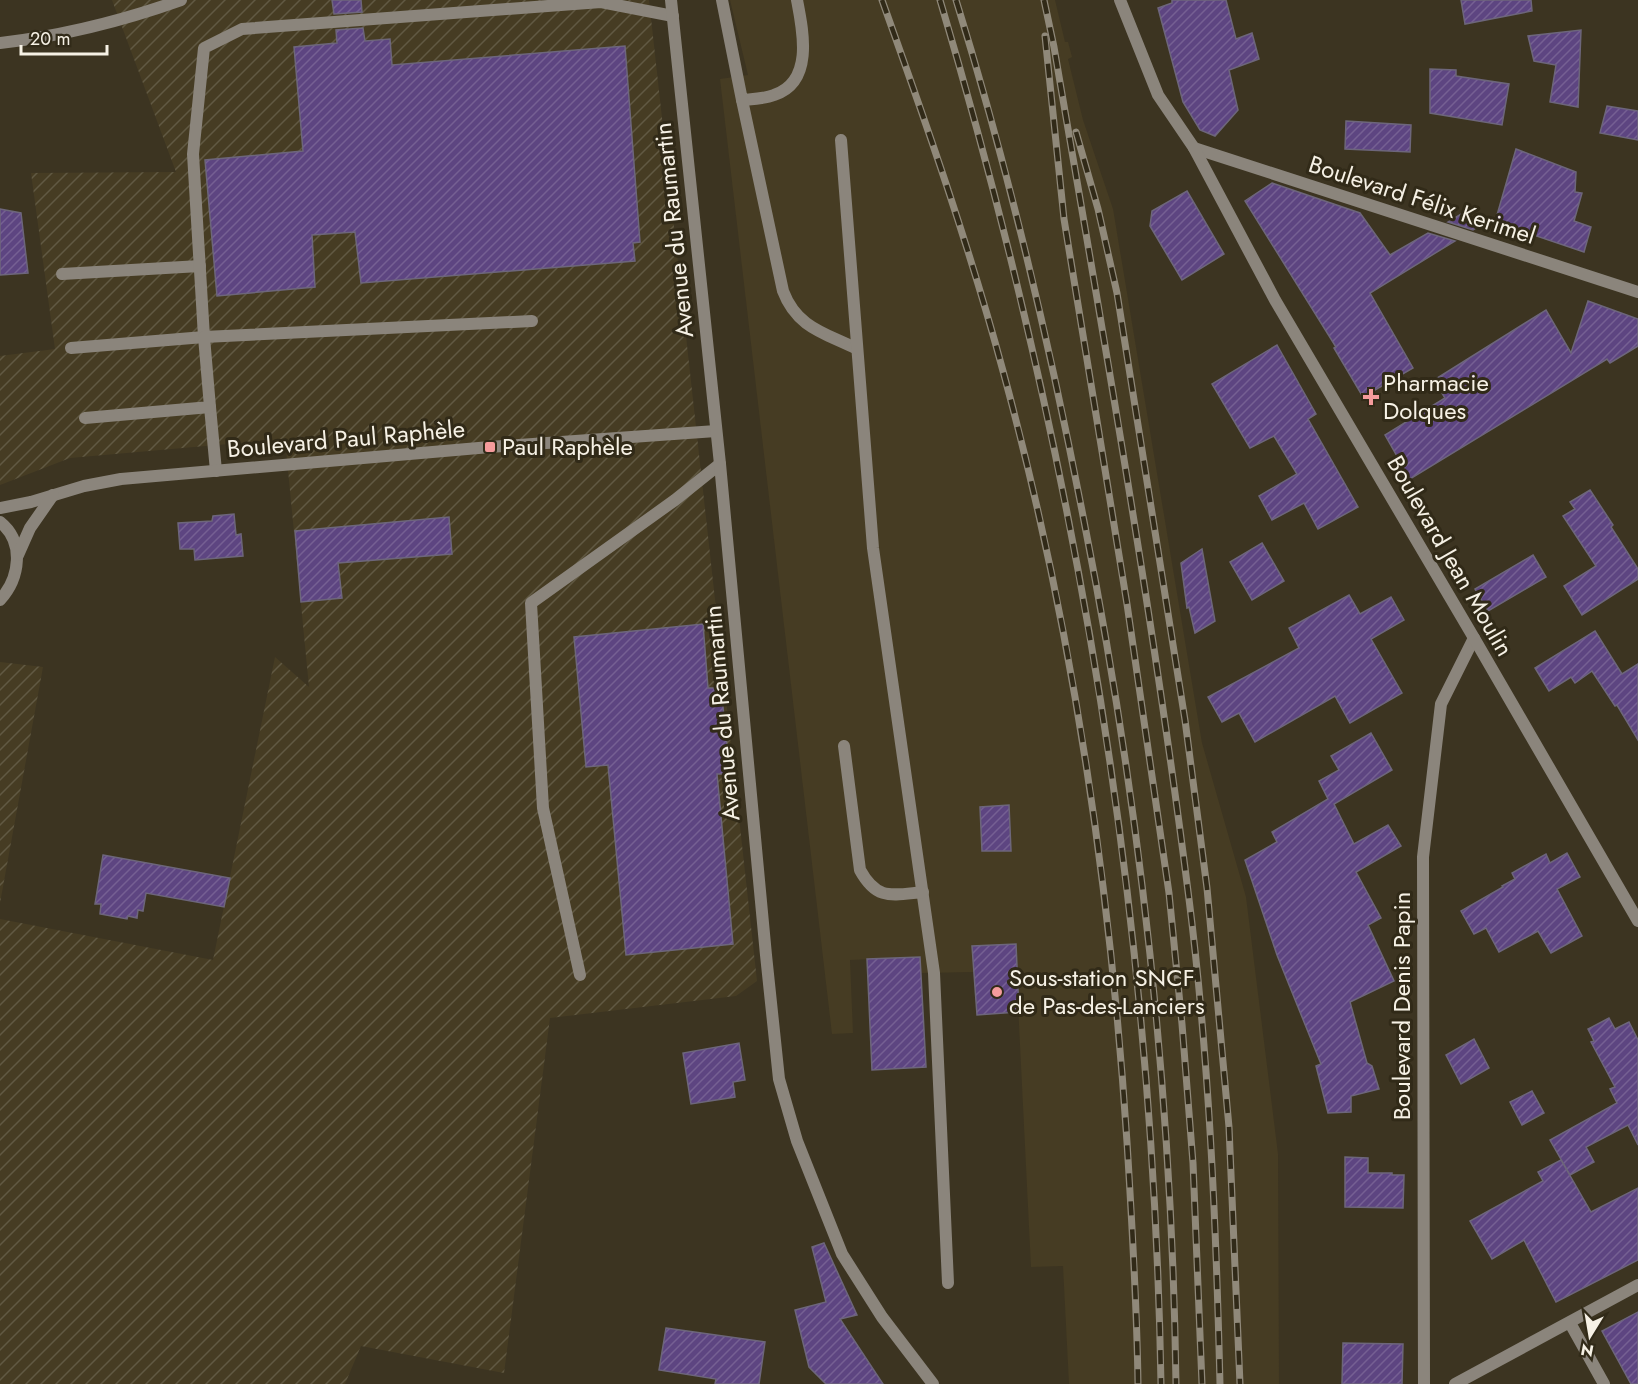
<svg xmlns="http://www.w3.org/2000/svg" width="1638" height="1384" viewBox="0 0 1638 1384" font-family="Jost,sans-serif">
	<defs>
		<pattern id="industrial-furrows" width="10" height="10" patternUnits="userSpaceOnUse" patternTransform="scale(1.5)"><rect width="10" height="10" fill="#463c23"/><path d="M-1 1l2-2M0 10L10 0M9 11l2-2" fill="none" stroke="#615943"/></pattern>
		<pattern id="building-hatch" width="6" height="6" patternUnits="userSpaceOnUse" patternTransform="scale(1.5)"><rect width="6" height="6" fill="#5d4581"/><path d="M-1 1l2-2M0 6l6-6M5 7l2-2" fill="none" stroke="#756093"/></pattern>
	</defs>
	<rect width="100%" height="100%" fill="#3c3421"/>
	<polygon fill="#463c23" points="730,0 1055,0 1065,42 1068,42 1072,57 1068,59 1083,120 1113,209 1202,743 1246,897 1278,1154 1279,1384 1069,1384 1063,1266 1031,1267 1015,944 974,972 921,973 920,957 850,960 853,1033 832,1034 720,79 748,75"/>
	<g fill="url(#industrial-furrows)">
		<polygon points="112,0 649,0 757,981 736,996 550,1018 504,1373 361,1346 345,1384 0,1384 0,919 213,960 275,657 309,687 285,439 70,458 0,485 0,356 55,349 31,173 176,172"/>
		<polygon points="0,662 43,667 0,903"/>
	</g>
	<g fill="url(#building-hatch)" stroke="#6d667b" stroke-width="1.5">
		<polygon points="332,0 361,0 362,12 334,14"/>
		<polygon points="1172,0 1226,0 1236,39 1252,33 1259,59 1229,70 1238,110 1215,136 1200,130 1183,102 1158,8 1172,3"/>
		<polygon points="1461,0 1531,0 1532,11 1465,24"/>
		<polygon points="363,28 365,41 390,39 392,65 625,46 640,242 633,243 635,261 361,283 355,232 312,235 315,287 217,296 205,160 303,151 294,47 337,43 336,30"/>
		<polygon points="1581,30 1578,107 1550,102 1556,65 1534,61 1528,36"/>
		<polygon points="1430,69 1456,70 1456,76 1509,84 1502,125 1430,113"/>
		<polygon points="1607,106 1638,111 1638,140 1600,133"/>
		<polygon points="1346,121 1411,125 1410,152 1345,149"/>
		<polygon points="1516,149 1576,172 1575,192 1582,193 1574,221 1591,227 1584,252 1495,222"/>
		<polygon points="1272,183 1360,213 1390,255 1428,233 1455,241 1370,293 1413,368 1363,397 1334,348 1336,347 1245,201"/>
		<polygon points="1187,191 1224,254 1182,280 1150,226 1152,211"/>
		<polygon points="0,209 21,213 28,273 0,275"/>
		<polygon points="1466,211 1476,228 1473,230 1448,222"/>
		<polygon points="1588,301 1638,319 1638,346 1610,363 1607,359 1410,479 1385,435 1445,398 1434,380 1546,310 1571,353"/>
		<polygon points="1277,345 1316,414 1308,419 1358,507 1318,529 1304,503 1272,520 1259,496 1297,474 1274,436 1250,448 1212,384"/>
		<polygon points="1590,490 1613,525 1611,527 1638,569 1638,579 1582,615 1564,586 1596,566 1563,516 1575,509 1570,502"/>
		<polygon points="234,514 236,535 241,534 243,556 195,560 194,549 180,549 178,523 212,521 213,516"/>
		<polygon points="449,517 452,554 338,563 342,598 301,602 295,531"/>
		<polygon points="1262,543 1284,581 1252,600 1230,562"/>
		<polygon points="1202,549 1215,621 1195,633 1189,607 1187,608 1181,563"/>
		<polygon points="1533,555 1546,577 1488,611 1475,589"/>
		<polygon points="1349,595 1360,614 1391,597 1404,620 1371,639 1402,693 1350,723 1335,696 1255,742 1239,713 1222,722 1208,697 1299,648 1289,628"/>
		<polygon points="703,624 708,688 721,688 730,774 717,774 733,944 626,955 608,765 586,767 574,637"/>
		<polygon points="1595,631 1622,674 1638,664 1638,740 1617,705 1615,706 1592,671 1575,683 1571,677 1549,691 1535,668"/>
		<polygon points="1371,733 1392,770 1334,804 1354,844 1388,825 1401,846 1356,872 1381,918 1368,925 1394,981 1350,1002 1367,1063 1372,1066 1379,1089 1351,1096 1351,1112 1328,1113 1316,1066 1321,1064 1277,955 1245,860 1277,842 1272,832 1328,799 1319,781 1339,770 1331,756"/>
		<polygon points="1009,805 1011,851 982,851 980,807"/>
		<polygon points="1567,853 1580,877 1557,889 1582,936 1551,953 1538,931 1499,952 1486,928 1474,934 1461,911 1503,887 1502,886 1515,879 1512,873 1546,854 1550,863"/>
		<polygon points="103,855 230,878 224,907 146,893 143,911 138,910 137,918 128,916 127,919 100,914 101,904 95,904"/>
		<polygon points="1016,944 1019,1012 977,1015 972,946"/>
		<polygon points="920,957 926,1067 872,1070 867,959"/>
		<polygon points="1609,1018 1615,1029 1629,1022 1638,1040 1638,1145 1628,1125 1586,1147 1594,1162 1570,1175 1550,1140 1617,1103 1610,1089 1615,1087 1591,1042 1594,1041 1588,1029"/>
		<polygon points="1474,1039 1489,1068 1461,1084 1446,1055"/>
		<polygon points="739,1043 745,1080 733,1082 735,1097 691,1104 683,1053"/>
		<polygon points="1532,1091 1544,1113 1522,1125 1510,1102"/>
		<polygon points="1345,1157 1368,1158 1368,1173 1392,1173 1392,1175 1404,1175 1403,1208 1345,1207"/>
		<polygon points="1561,1160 1591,1212 1638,1188 1638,1260 1556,1302 1524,1240 1492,1259 1470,1221 1543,1181 1538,1172"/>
		<polygon points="824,1243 857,1315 840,1319 883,1384 826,1384 809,1367 795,1310 826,1302 812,1247"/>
		<polygon points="1638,1312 1638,1384 1631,1384 1602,1331"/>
		<polygon points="666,1328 765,1342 759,1384 715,1384 716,1379 659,1370"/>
		<polygon points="1343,1343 1403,1344 1402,1384 1342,1384"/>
	</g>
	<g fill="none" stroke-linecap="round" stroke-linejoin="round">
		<g stroke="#8b857c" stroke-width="12">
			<path d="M722,0L742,100C752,99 764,99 774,95C814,82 803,31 797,0"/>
			<path d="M742,100L783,291C797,328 825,333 857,349"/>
			<polyline points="841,140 873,548 934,973 948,1283"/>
			<polyline points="62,274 200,266"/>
			<polyline points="71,348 204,337 193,154 204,48 242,29 601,2 673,16"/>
			<polyline points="210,407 216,471"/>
			<polyline points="85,418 210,407 204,337 532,321"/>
			<path d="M844,746L860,870C877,901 892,895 923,892"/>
			<polyline points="580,975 543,808 531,603 675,500 720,464"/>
		</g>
		<g stroke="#8b857c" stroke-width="12">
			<path d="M0,43C62,36 122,21 181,0"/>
			<polyline points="1194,148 1638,292"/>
			<polyline points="0,508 31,502 84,486 121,479 490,447 716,431"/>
			<path d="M0,522C25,542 20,578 0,600"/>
			<polyline points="18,555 30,528 53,495"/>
			<polyline points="1570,1323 1604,1384"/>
			<polyline points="1424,1384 1423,857 1441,704 1474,638"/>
			<polyline points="1455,1384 1638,1285"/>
		</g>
		<g stroke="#8b857c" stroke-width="12">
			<polyline points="671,0 720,464 766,955 779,1079 797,1141 842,1254 882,1317 933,1384"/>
			<polyline points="1120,0 1158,95 1194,148 1275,300 1474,638 1638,921"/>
		</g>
		<defs>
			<g id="rail">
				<path d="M882,0C926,123 969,245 1003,371C1072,624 1110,882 1127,1142C1132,1223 1137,1304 1138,1384"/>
				<path d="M940,0C1074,449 1153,915 1161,1384"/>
				<path d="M956,0C1009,171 1050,345 1084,521C1140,805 1172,1094 1176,1384"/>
				<path d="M1044,0L1054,47C1102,328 1152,608 1188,891C1209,1054 1216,1220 1220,1384"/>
				<polyline points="1045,36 1064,219 1127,604 1169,893 1182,1024 1193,1163 1202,1384"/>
				<polyline points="1076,132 1098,209 1117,293 1185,720 1207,888 1229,1127 1240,1384"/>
			</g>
		</defs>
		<use href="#rail" stroke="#90897a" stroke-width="7"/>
		<use href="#rail" stroke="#312a18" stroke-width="4.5" stroke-dasharray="14" stroke-linecap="butt"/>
	</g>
	<g fill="#f59b9c" stroke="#312a18" stroke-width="2">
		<path d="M1368 388h6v6h6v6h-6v6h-6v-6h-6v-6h6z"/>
		<rect x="484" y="441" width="12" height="12" rx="3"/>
		<circle cx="997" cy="992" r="6"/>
	</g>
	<g text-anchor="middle" stroke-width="6" stroke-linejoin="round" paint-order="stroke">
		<g font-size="24" fill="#f6f1e5" stroke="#312a18">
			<text transform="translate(1422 200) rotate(18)" y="8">Boulevard Félix Kerimel</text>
			<text transform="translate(674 230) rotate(-96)" y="8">Avenue du Raumartin</text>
			<text transform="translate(346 439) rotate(-5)" y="8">Boulevard Paul Raphèle</text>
			<text transform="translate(1450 556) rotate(60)" y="8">Boulevard Jean Moulin</text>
			<text transform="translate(722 713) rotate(-95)" y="8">Avenue du Raumartin</text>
			<text transform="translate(1402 1006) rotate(-90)" y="8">Boulevard Denis Papin</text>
		</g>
		<g font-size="24" fill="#f6f1e5" stroke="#312a18" text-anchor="start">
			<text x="1383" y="391">Pharmacie<tspan x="1383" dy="28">Dolques</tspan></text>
			<text x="502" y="455">Paul Raphèle</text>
			<text x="1009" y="986">Sous-station SNCF<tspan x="1009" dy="28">de Pas-des-Lanciers</tspan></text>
		</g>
	</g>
	<g transform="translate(1590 1336) rotate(191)" stroke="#312a18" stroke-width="4.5" paint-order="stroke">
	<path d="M0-4.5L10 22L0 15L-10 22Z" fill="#f6f1e5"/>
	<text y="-9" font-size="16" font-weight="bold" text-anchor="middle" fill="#f6f1e5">N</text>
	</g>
	<path d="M21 45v9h86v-9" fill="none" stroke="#f6f1e5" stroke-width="3"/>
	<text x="30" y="45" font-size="18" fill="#f6f1e5" stroke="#312a18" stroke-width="4.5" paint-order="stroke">20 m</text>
</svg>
